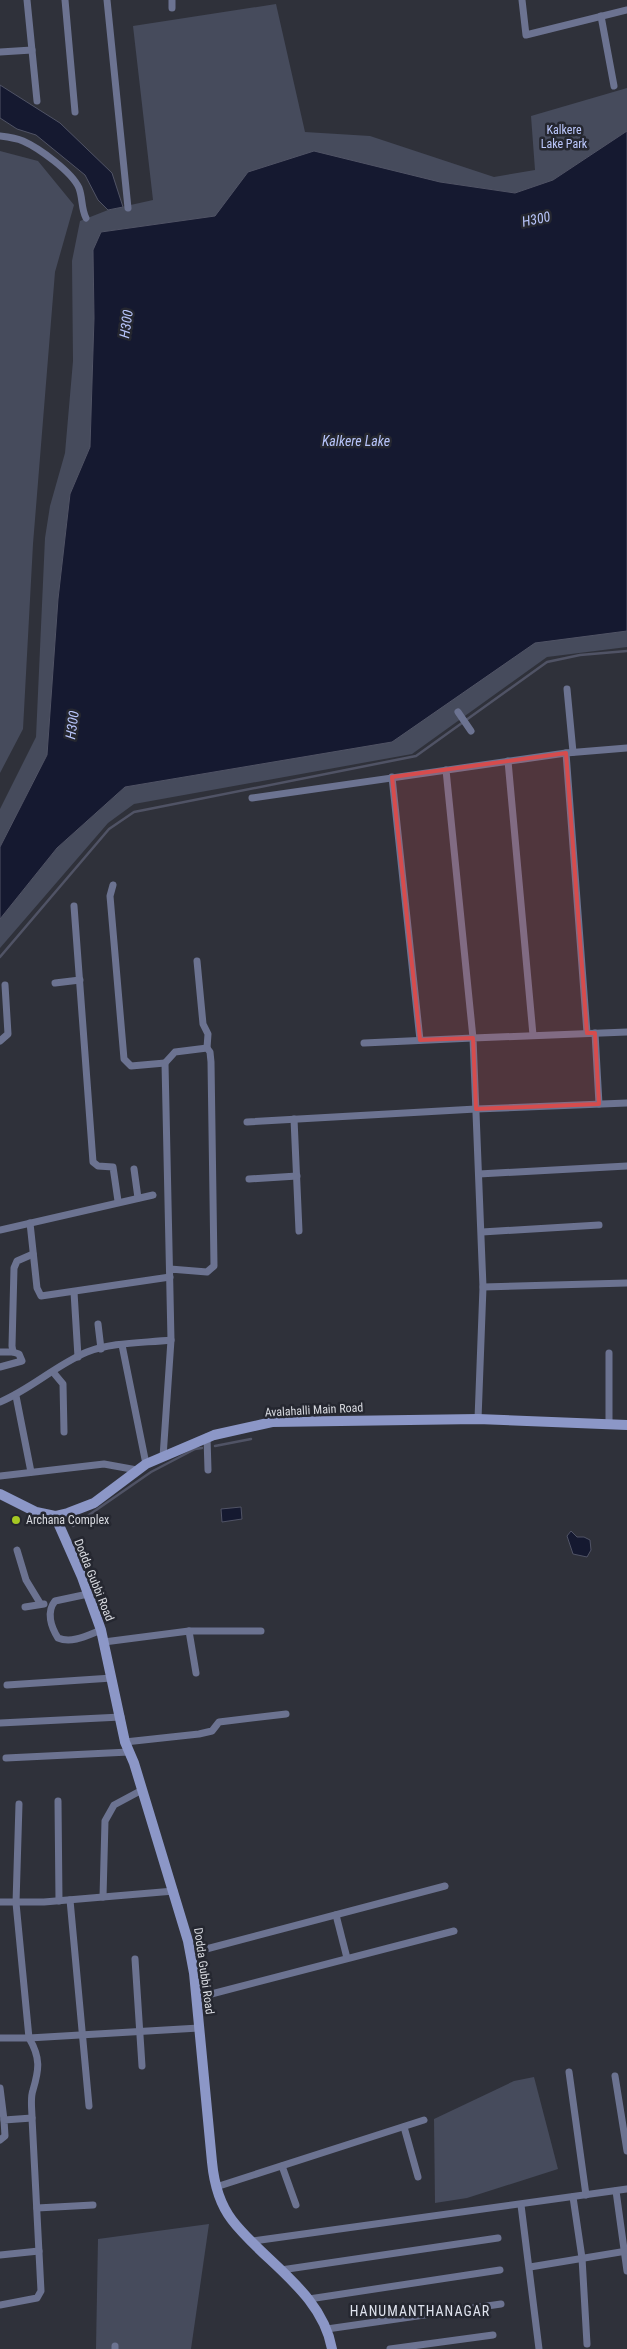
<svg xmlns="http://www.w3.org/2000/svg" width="627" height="2349" viewBox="0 0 627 2349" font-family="'Roboto Condensed',sans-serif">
	<rect width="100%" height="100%" fill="#2f313a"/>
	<g fill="#464b5c">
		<polygon points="276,4 305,132 370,136 494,177 535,170 531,116 627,88 627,131 553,180 515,193 440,182 248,172 216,216 101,232 93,250 94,318 90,447 70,494 58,599 47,755 0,847 0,809 36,737 45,538 50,506 65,453 73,361 72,261 80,221 108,210 153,200 133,26"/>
		<polygon points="0,151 38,161 74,205 55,272 33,544 23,729 0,773"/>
		<polygon points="627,631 627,647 547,657 412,754 134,804 108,823 0,948 0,919 57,848 125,787 391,742 535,642"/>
		<polygon points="534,2077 558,2169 467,2198 435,2203 434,2119 514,2081"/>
		<polygon points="209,2224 191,2349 96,2349 98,2239"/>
	</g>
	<g fill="#151930" stroke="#505365">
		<polygon points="0,85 60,123 112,173 123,207 108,210 98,200 85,175 36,135 17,129 0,118"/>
		<polygon points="627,131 627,631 535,643 392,742 125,787 57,848 0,919 0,847 47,755 58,599 70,494 90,447 94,318 93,250 101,232 215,216 248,172 314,151 440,182 515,193 553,180"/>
		<polygon points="241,1507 242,1519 222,1522 221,1509"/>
		<polygon points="571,1531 577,1537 584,1537 590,1540 591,1550 587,1557 573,1554 567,1536"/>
	</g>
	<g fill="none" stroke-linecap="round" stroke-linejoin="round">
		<g stroke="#505365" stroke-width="2.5">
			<polyline points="0,957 109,829 134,812 416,756 547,662 580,655 627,651"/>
			<polyline points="215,1446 251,1439"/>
			<polyline points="73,1526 151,1472 195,1449 202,1448"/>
		</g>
		<g stroke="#6c7391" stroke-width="7">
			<polyline points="27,0 37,101"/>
			<polyline points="65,0 75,112"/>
			<polyline points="107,0 128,208"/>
			<polyline points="172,0 172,8"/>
			<polyline points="522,0 526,35 627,10"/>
			<polyline points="601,16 614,86"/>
			<polyline points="0,52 32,50"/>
			<path d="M0,136C8,137 16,138 23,141C39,148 72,172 79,188C83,199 81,208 86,218"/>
			<polyline points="567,689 573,752"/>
			<polyline points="458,712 471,731"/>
			<polyline points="566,753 587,1033"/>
			<polyline points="508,761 533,1035"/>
			<polyline points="392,777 420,1040"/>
			<polyline points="252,798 566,753 627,748"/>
			<polyline points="113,885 110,896 124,1059 131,1066 165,1063"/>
			<polyline points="74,906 93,1162 98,1166 113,1167 118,1201"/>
			<polyline points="197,961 203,1024 208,1034 207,1048"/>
			<polyline points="55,983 80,980"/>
			<polyline points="595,1033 599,1104"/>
			<polyline points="0,1041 8,1034 5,985"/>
			<polyline points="364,1043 473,1038 446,770"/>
			<polyline points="294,1119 299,1231"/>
			<polyline points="247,1122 476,1109 627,1103"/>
			<polyline points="134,1169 138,1198"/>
			<polyline points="479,1174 627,1166"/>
			<polyline points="249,1179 297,1176"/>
			<polyline points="30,1223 37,1288 41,1296 170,1277"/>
			<polyline points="0,1230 153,1195"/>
			<polyline points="482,1232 599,1225"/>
			<polyline points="483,1287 627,1283"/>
			<polyline points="74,1292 78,1357"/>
			<polyline points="98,1324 101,1349"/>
			<polyline points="122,1345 146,1464"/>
			<polyline points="0,1352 13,1352"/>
			<polyline points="609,1353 609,1424"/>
			<polyline points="0,1367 22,1361 19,1354 13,1352 12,1346 14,1268 17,1261 33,1254"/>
			<polyline points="53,1372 63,1384 64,1432"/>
			<polyline points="16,1396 31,1472"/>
			<path d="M0,1402C31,1389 56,1365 87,1352C112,1342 144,1343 171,1340"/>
			<polyline points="478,1419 483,1287 473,1038 627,1032"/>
			<polyline points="207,1437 208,1470"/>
			<polyline points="163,1457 171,1340 165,1063 175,1052 207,1048 210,1052 211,1062 214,1266 207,1272 170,1269"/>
			<polyline points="0,1476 104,1464 137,1470"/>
			<polyline points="17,1550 26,1580 40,1603"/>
			<path d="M88,1594L55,1601C46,1612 51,1627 58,1638C72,1644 88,1635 101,1630"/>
			<polyline points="25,1607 44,1604"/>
			<polyline points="189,1631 196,1673"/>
			<polyline points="104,1642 189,1631 261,1631"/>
			<polyline points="7,1685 112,1678"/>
			<polyline points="0,1723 121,1717"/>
			<polyline points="125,1742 199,1734 212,1731 219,1722 286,1714"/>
			<polyline points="6,1758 129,1752"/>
			<polyline points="58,1801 59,1901"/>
			<polyline points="103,1897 105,1821 114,1805 142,1790"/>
			<polyline points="70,1900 89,2106"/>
			<polyline points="0,1902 44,1902 174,1891"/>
			<polyline points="336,1915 347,1958"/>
			<polyline points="191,1953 445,1886"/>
			<polyline points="135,1959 142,2066"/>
			<polyline points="196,1998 454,1931"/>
			<polyline points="0,2038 29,2038 199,2028"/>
			<polyline points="569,2072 586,2195"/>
			<polyline points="615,2076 627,2151"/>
			<polyline points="0,2088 4,2120"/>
			<polyline points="404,2127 418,2177"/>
			<polyline points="0,2140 5,2136 4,2120 32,2118"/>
			<polyline points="282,2166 296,2205"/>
			<polyline points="216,2187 424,2120"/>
			<polyline points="616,2191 627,2271"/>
			<polyline points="573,2197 582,2258 587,2344"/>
			<polyline points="521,2205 539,2349"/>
			<polyline points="37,2208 93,2205"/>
			<polyline points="253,2241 627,2189"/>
			<polyline points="0,2255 39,2251"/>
			<polyline points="530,2267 627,2251"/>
			<polyline points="281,2270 498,2238"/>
			<polyline points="309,2299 500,2270"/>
			<path d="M0,2305L37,2298L41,2291L32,2118C32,2109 30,2098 33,2090C39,2070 41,2058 29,2038L16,1903L19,1804"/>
			<polyline points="327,2329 501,2304"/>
			<polyline points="115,2346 115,2349"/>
			<polyline points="390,2349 493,2335"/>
		</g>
		<g stroke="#8c97c7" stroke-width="10">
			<polyline points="0,1494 36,1512 55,1516 68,1513 94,1503 146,1464 214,1435 272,1422 478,1419 627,1425"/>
			<path d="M55,1516L82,1577L101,1630L125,1742L134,1763L188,1941L194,1973L212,2162C214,2183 219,2203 232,2220C264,2262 322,2292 332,2349"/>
		</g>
	</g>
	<path fill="#d64c4d" fill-opacity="0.2" stroke="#d64c4d" stroke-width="4" stroke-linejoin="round" d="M566,753L587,1033H595L599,1104L476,1109L473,1038L420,1040L392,777Z"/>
	<circle fill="#a5c823" stroke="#252730" stroke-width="2" cx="16" cy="1520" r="5"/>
	<g text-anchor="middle" stroke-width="5" stroke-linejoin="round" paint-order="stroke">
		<g font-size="12" fill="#bcc8fd" stroke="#252730">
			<text x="564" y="134">Kalkere<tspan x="564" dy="14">Lake Park</tspan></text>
		</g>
		<g font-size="12" fill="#d8dae0" stroke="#252730">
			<text transform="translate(314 1410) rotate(-3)" y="4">Avalahalli Main Road</text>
			<text transform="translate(94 1580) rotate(68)" y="4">Dodda Gubbi Road</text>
			<text transform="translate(204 1971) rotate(82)" y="4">Dodda Gubbi Road</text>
		</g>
		<g font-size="12" fill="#d8dae0" stroke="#252730" text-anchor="start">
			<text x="26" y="1524">Archana Complex</text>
		</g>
		<g font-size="14" font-style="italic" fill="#b8c5fa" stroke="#252730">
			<text transform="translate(536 219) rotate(-12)" y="5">H300</text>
			<text transform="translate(126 324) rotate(-82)" y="5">H300</text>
			<text x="356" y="446">Kalkere Lake</text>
			<text transform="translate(72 725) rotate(-82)" y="5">H300</text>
		</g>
		<g font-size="14" letter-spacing="1" fill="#dfe3ee" stroke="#252730">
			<text x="420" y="2316">HANUMANTHANAGAR</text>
		</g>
	</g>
</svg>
